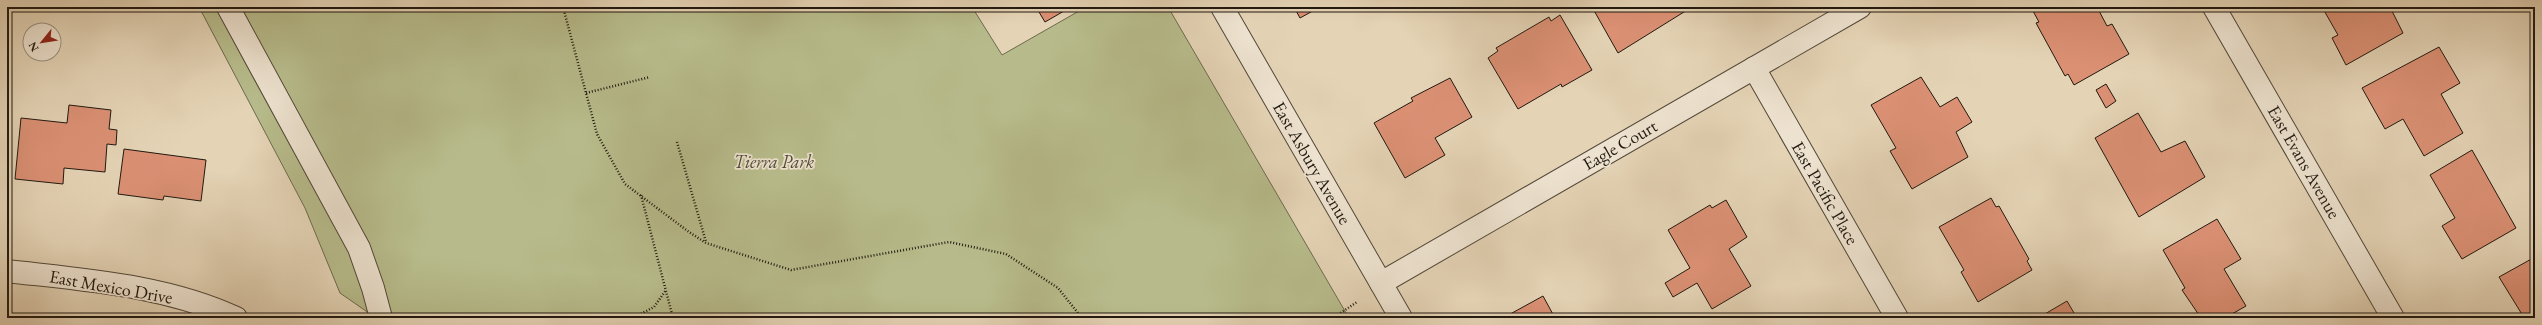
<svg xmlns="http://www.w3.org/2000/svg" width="2542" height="325" viewBox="0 0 2542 325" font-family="'EB Garamond',serif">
	<rect width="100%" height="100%" fill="#e4d3b5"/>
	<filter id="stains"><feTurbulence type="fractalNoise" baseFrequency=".005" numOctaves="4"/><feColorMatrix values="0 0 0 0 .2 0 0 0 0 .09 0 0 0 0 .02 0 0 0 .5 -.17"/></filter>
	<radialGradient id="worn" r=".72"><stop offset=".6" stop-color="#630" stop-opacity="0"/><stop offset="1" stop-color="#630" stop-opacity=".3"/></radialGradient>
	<polygon fill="#b7bb8b" stroke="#6c6a4e" points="199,7 972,7 1002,55 1086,7 1168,7 1349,318 376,318 340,293 305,208"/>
	<g fill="#db9074" stroke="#211910">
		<polygon points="1036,7 1071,7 1045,22"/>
		<polygon points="1294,7 1320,7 1300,18"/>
		<polygon points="1592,7 1692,7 1618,53"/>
		<polygon points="2040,7 2097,7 2107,26 2112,24 2129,54 2074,85 2068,74 2065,76 2036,23 2039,22 2033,11"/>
		<polygon points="2322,7 2390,7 2403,33 2346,65 2332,38 2338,35"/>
		<polygon points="1560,15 1592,70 1562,87 1561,84 1518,109 1488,58 1498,51 1496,48 1549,17 1551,21"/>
		<polygon points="2439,47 2460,83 2441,94 2463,133 2424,156 2403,119 2385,129 2362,88"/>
		<polygon points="1921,77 1940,107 1957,97 1972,122 1956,132 1968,157 1912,189 1890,151 1896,148 1871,105"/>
		<polygon points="1450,78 1472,117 1435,138 1445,155 1405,178 1374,123 1413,101 1411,98"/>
		<polygon points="2106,84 2116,101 2106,108 2096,90"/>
		<polygon points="69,105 111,110 109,129 117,130 116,145 107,144 105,172 64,168 63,184 15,179 21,118 67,123"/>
		<polygon points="2138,113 2161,152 2185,141 2205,177 2139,217 2095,138"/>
		<polygon points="124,149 206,160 201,201 164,196 163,200 118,194"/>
		<polygon points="2472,150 2516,228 2462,259 2442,226 2455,218 2430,175"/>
		<polygon points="1991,198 1996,207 1999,206 2029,259 2027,261 2032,270 1978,302 1961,272 1964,270 1939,227"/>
		<polygon points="1726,200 1747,237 1729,249 1751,286 1712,309 1697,283 1673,297 1665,283 1690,268 1668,230 1710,205 1712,208"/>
		<polygon points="2217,219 2241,259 2224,269 2246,306 2225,318 2201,318 2182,290 2185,288 2163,250"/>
		<polygon points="2535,257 2535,318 2520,318 2523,316 2499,277"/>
		<polygon points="1543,296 1555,318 1503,318"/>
		<polygon points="2067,301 2077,318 2038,318"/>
	</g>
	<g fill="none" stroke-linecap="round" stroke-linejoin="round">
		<defs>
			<g id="minor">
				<polyline points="228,7 359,248 373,288 381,318"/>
				<polyline points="1222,7 1401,318"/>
				<polyline points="2214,7 2393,318"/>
				<polyline points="1754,68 1897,318"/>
				<polyline points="1381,283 1860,7"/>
			</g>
			<path id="tertiary" d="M7,271C84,280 165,285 236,318"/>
		</defs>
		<use href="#minor" stroke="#524839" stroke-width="24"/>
		<use href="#tertiary" stroke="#524839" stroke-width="24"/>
		<g stroke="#211910" stroke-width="2.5" stroke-dasharray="1 2" stroke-linecap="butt">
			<polyline points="563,7 597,134 625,184 689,232 706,243 791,270 949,242 1006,254 1058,288 1082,318"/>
			<polyline points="586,93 650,77"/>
			<polyline points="677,142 706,242"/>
			<polyline points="641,195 673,318"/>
			<polyline points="633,318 654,307 666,290"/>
			<polyline points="1333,318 1357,302"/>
		</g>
		<use href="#minor" stroke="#ede2cf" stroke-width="22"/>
		<use href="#tertiary" stroke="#ede2cf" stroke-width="22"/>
	</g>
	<g text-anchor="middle" stroke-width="3.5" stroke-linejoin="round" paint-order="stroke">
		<g font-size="18" fill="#211910" stroke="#ede2cf">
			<text transform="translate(1620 145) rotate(-30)" y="6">Eagle Court</text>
			<text transform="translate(2304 162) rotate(60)" y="6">East Evans Avenue</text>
			<text transform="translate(1312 163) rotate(60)" y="6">East Asbury Avenue</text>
			<text transform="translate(1825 193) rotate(60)" y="6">East Pacific Place</text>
			<text transform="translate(111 287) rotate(10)" y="6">East Mexico Drive</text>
		</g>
		<g font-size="18" font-style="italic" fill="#4e4a35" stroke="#ede2cf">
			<text x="774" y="168">Tierra Park</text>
		</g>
	</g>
	<rect width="2542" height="325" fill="none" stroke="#e4d3b5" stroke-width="24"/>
	<rect x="8" y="8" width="2526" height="309" fill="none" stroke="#211910" stroke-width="2"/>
	<rect x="12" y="12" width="2518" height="301" fill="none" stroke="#211910"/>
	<g transform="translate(42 42) rotate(240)"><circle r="19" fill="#ede2cf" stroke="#9b9283"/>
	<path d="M0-3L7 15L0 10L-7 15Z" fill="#8f2418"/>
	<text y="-6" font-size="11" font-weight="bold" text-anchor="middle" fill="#211910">N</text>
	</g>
	<rect width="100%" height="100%" filter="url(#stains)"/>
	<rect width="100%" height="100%" fill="url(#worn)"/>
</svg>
